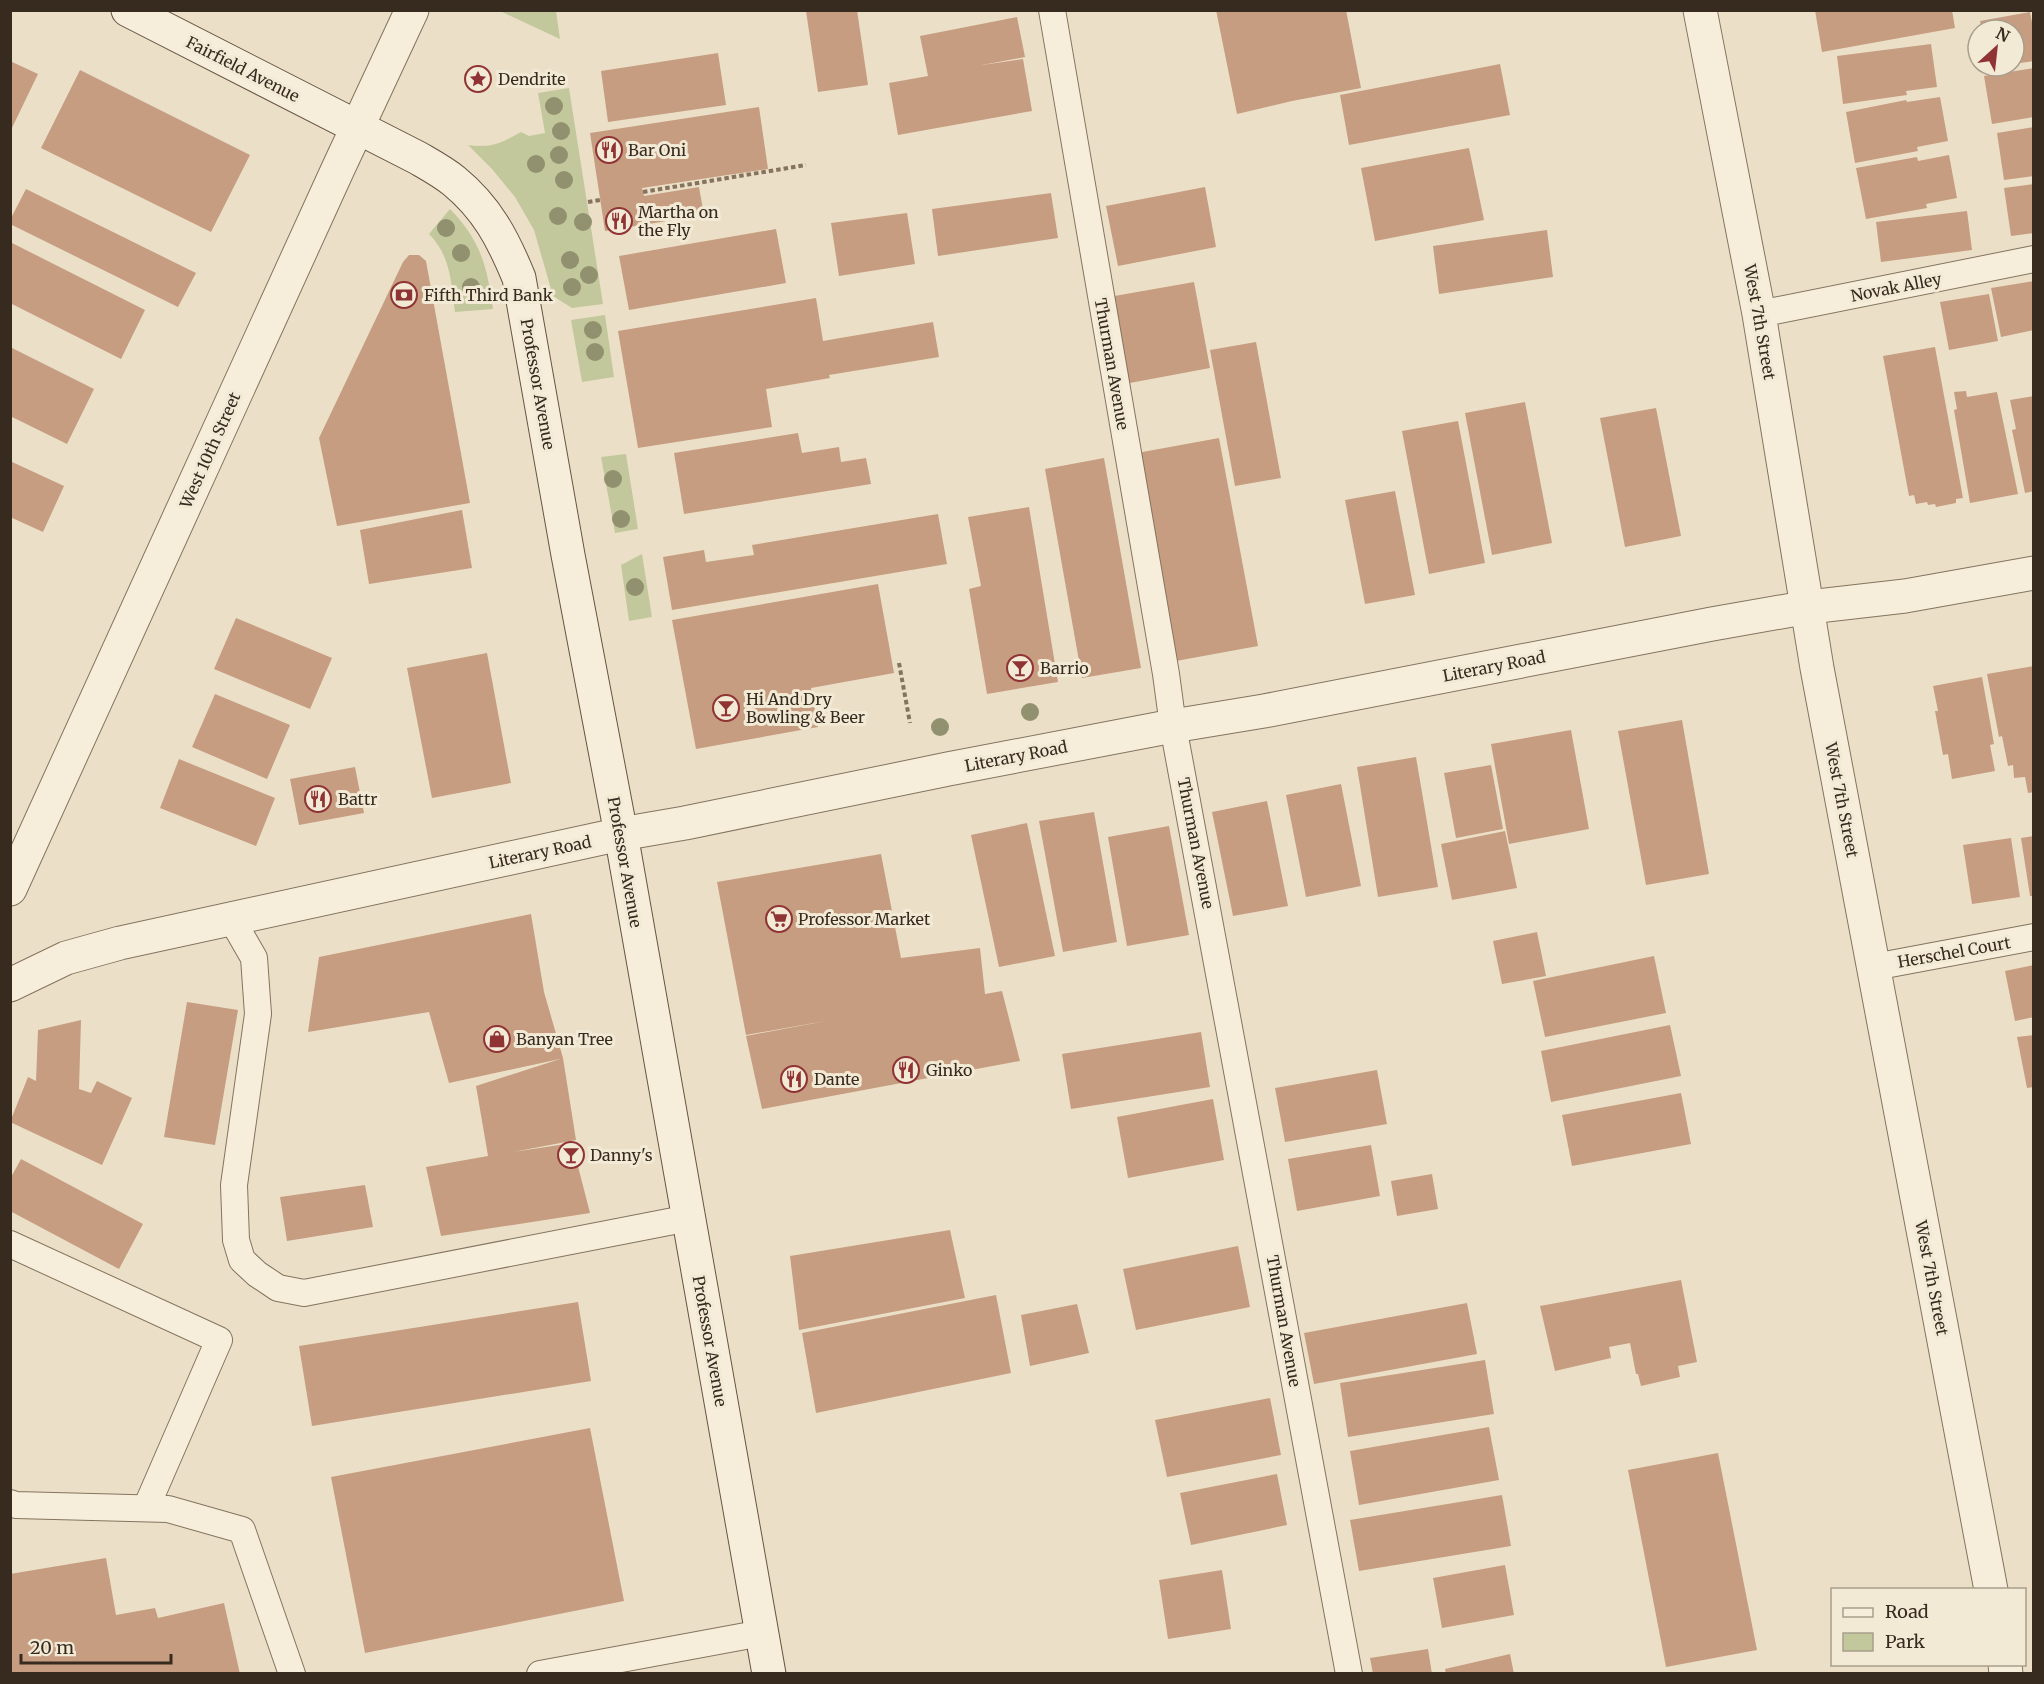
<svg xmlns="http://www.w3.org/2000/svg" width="2044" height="1684" viewBox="0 0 2044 1684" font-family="Merriweather,serif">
	<rect width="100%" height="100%" fill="#ebe0c7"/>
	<g fill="#c3c89c">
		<polygon points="500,11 556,11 560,39"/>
		<path d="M569,88L603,304L572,308L553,296L534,230L515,197L492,169L468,145C492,148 501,143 521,132L529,136L545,133L538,93Z"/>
		<path d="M450,209C481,241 487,266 493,309L455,312C451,283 451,256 429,234Z"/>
		<polygon points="605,315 614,377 582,382 571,320"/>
		<polygon points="626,454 638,529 615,533 601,457"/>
		<polygon points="642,554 652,617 629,621 621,565"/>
	</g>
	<g fill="#c69d80">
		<polygon points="813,10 857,10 868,85 818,92 806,11"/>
		<polygon points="1216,10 1346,10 1361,88 1292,101 1237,114"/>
		<polygon points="1815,10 1952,10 1955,28 1822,52"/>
		<polygon points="2030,12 2034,33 2034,61 2014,64 2014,30 1982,30 1980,21"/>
		<polygon points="1017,17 1025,57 982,65 1023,59 1032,111 898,135 889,83 928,76 920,36"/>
		<polygon points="1931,44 1937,87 1906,91 1907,95 1843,104 1837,56"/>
		<polygon points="718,53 726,105 608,122 601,71"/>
		<polygon points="10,61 38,74 10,132"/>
		<polygon points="1500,64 1510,115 1349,145 1340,95"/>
		<polygon points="2034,68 2034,117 1992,124 1984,76"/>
		<polygon points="80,70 250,155 211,232 41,148"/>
		<polygon points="1940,97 1948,141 1917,147 1918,151 1855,163 1846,112 1906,100 1907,102"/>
		<polygon points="759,107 768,169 642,188 644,196 699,187 704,215 605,231 590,133"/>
		<polygon points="2034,127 2034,176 2004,180 1997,133"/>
		<polygon points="1469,148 1484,220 1375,241 1361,168"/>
		<polygon points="1949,155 1957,198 1926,204 1927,208 1866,219 1856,168 1917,157 1918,161"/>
		<polygon points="2034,184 2034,233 2011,236 2004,188"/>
		<polygon points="1205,187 1216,247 1118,266 1106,206"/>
		<polygon points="26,189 196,273 178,307 10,224 10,220"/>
		<polygon points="1051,193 1058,238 938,256 932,209"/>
		<polygon points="1967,211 1972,250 1881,262 1876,222"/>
		<polygon points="907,213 915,264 839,276 831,223"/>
		<polygon points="776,229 786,283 629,310 619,256"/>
		<polygon points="1547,230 1553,277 1439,294 1433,246"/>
		<polygon points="10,242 145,310 121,359 10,303"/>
		<polygon points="409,255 419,255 426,261 470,503 337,526 319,438 403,262"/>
		<polygon points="2034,281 2034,330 2001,337 1991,288"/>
		<polygon points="1194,282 1210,368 1119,385 1103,298"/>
		<polygon points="1989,294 1998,341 1949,350 1940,302"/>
		<polygon points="816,298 823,341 933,322 939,357 829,375 830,378 766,389 772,427 638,448 618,331"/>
		<polygon points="1256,342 1281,478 1235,486 1210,350"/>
		<polygon points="10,347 94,389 67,444 10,416"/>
		<polygon points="1935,347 1963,498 1956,499 1956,503 1936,507 1935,504 1928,505 1927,502 1916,504 1914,495 1909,496 1883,356"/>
		<polygon points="1966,391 1967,397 1997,392 2018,494 1970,503 1954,410 1957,409 1954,392"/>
		<polygon points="2034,396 2034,491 2025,493 2012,430 2016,429 2010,400"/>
		<polygon points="1525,402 1552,543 1492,555 1465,413"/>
		<polygon points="1656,408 1681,536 1625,547 1600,418"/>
		<polygon points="1458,421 1485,563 1429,574 1402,431"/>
		<polygon points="798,433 802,453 839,447 841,462 866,458 871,484 684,514 674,453"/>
		<polygon points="1219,438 1258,646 1176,661 1137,453"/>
		<polygon points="1104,458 1141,668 1082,678 1045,469"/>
		<polygon points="10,461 64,486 43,532 10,517"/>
		<polygon points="1395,491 1415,595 1365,604 1345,500"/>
		<polygon points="1029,507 1058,682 987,694 969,589 981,586 968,517"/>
		<polygon points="462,510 472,568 369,584 360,530"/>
		<polygon points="938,514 947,564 672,610 663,557 704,550 706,562 754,555 752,545"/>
		<polygon points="878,584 894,673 811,688 818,727 696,749 672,620"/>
		<polygon points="236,618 332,658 310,709 214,669"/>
		<polygon points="487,653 511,783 432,798 407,668"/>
		<polygon points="2034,666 2034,792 2028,793 2025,777 2014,778 2013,765 2008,766 2002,736 1999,737 1987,674"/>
		<polygon points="1982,677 1994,744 1990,745 1995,771 1952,779 1948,754 1943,755 1935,711 1938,711 1933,686"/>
		<polygon points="215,694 290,725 267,779 192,747"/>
		<polygon points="1682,720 1709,874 1646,885 1618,731"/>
		<polygon points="1571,730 1589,829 1509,844 1491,744"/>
		<polygon points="1416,757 1438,887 1378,897 1357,767"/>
		<polygon points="179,759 275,798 256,846 160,808"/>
		<polygon points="1491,765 1503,829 1456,838 1444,773"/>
		<polygon points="355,767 364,813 299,825 290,779"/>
		<polygon points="1341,784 1361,886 1306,897 1286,795"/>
		<polygon points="1267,801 1288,906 1233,916 1212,812"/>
		<polygon points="1094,812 1117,942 1063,952 1039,821"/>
		<polygon points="1027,823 1055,956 999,967 971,835"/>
		<polygon points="1169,826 1189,935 1127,946 1108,837"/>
		<polygon points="1505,831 1517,888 1452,900 1441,844"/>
		<polygon points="2034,836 2034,896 2030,896 2021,838"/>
		<polygon points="2011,838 2020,897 1972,904 1963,845"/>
		<polygon points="881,854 901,958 980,948 985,994 1002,991 1020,1061 762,1109 746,1036 831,1020 746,1035 717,882"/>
		<polygon points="531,914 544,992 563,1058 576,1140 513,1152 572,1143 590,1213 441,1236 426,1167 488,1156 476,1086 560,1059 449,1083 429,1012 308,1032 319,957"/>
		<polygon points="1537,932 1546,976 1502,984 1493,941"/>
		<polygon points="1654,956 1666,1013 1545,1037 1533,981"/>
		<polygon points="2034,965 2034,1017 2015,1021 2005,971"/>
		<polygon points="187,1002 238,1010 215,1145 164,1137"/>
		<polygon points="81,1020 79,1089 91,1093 97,1081 132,1098 102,1165 10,1122 28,1077 36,1081 38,1030"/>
		<polygon points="1670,1025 1681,1076 1551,1102 1541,1051"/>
		<polygon points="1201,1032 1210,1087 1071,1109 1062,1054"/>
		<polygon points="2034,1035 2034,1087 2027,1088 2017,1037"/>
		<polygon points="1377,1070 1387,1124 1285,1142 1275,1088"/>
		<polygon points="1681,1093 1691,1144 1572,1166 1562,1115"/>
		<polygon points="1213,1099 1224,1160 1128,1178 1117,1117"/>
		<polygon points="1371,1145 1380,1196 1297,1211 1288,1159"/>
		<polygon points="21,1159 143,1224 119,1269 10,1211 10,1179"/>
		<polygon points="1432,1174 1438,1209 1397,1216 1391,1181"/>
		<polygon points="365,1185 373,1227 287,1241 280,1197"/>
		<polygon points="950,1230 965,1298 799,1330 790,1256"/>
		<polygon points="1238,1246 1250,1307 1136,1330 1123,1269"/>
		<polygon points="1681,1280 1697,1362 1678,1366 1680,1377 1641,1386 1638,1374 1636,1374 1630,1343 1609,1347 1611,1358 1555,1371 1540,1306"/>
		<polygon points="996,1295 1011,1373 816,1413 802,1333"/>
		<polygon points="578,1302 591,1381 312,1426 299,1346"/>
		<polygon points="1467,1303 1477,1354 1314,1384 1304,1333"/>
		<polygon points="1077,1304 1089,1353 1030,1366 1021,1315"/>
		<polygon points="1485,1360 1494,1414 1348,1437 1340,1383"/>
		<polygon points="1270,1398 1281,1455 1167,1477 1155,1420"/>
		<polygon points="1489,1427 1499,1480 1359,1505 1350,1451"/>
		<polygon points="590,1428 624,1601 365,1653 331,1477"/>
		<polygon points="1718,1453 1757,1650 1666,1667 1628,1470"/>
		<polygon points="1277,1474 1287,1525 1191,1545 1180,1493"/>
		<polygon points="1502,1495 1511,1546 1359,1571 1350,1520"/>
		<polygon points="106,1558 116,1615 155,1608 158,1618 224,1603 240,1674 10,1674 10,1574"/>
		<polygon points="1505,1565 1514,1615 1442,1628 1433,1578"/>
		<polygon points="1222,1570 1231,1629 1168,1639 1159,1580"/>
		<polygon points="1428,1649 1432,1674 1373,1674 1370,1658"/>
		<polygon points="1510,1654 1514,1674 1446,1674 1445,1669"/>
	</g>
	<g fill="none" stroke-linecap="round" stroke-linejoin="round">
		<defs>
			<g id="lane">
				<polyline points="1052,10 1166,674 1173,726 1349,1674"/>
				<polyline points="1759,314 2034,259"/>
				<polyline points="231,918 254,958 258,1014 234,1185 236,1240 242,1260 257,1274 278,1288 304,1293 689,1218"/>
				<polyline points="1874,967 2034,937"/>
				<polyline points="10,1244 219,1340 146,1508"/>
				<polyline points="10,1503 16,1505 168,1509 242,1530 292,1674"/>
				<polyline points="540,1674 762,1633"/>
			</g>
			<g id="street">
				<polyline points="1700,10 1759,314 1817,668 1991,1590"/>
				<polyline points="10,889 337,171 412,10"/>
				<polyline points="10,985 66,958 120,943 621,834 685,823 948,769 1173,726 1264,711 1712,624 1809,607 1905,596 2034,573"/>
				<polyline points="2005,1664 2006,1674"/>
			</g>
			<path id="secondary" d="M128,10L418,158C430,165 443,172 454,181C487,208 503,239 519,278L568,555L621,834L769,1674"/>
		</defs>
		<use href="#lane" stroke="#85735e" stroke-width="28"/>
		<use href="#street" stroke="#85735e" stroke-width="35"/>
		<use href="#secondary" stroke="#675441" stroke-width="35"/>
		<g stroke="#85735e" stroke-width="4" stroke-dasharray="4.5 3" stroke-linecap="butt">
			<polyline points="643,192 806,165"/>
			<polyline points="588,202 600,200"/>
			<polyline points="899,663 910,723"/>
		</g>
		<use href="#lane" stroke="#f6eeda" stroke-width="26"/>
		<use href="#street" stroke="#f6eeda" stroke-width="33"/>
		<use href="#secondary" stroke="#f6eeda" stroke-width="33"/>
	</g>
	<g fill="#919170">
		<circle cx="554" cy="106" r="9"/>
		<circle cx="561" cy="131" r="9"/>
		<circle cx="559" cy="155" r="9"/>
		<circle cx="536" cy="164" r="9"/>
		<circle cx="564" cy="180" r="9"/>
		<circle cx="558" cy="216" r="9"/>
		<circle cx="583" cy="222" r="9"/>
		<circle cx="446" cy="228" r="9"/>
		<circle cx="461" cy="253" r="9"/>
		<circle cx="570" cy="260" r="9"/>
		<circle cx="589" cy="275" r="9"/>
		<circle cx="471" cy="287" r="9"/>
		<circle cx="572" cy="287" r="9"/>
		<circle cx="593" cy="330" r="9"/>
		<circle cx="595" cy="352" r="9"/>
		<circle cx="613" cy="479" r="9"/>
		<circle cx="621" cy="519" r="9"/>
		<circle cx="635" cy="587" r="9"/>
		<circle cx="1030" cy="712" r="9"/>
		<circle cx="940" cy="727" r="9"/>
	</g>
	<defs>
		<symbol id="sight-ring" viewBox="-11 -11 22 22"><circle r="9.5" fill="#f3ead6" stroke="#8f3334" stroke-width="1.5"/><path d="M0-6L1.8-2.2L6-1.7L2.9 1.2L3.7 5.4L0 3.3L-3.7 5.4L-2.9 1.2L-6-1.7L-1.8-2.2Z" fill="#8f3334"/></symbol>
		<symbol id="restaurant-ring" viewBox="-11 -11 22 22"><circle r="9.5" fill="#f3ead6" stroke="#8f3334" stroke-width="1.5"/><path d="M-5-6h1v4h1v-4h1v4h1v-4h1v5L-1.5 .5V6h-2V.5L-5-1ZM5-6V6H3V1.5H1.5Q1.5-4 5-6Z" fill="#8f3334"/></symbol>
		<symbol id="bank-ring" viewBox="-11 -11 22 22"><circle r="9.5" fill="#f3ead6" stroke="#8f3334" stroke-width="1.5"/><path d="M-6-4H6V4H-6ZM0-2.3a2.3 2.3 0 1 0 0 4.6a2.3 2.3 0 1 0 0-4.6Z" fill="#8f3334"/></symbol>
		<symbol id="bar-ring" viewBox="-11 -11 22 22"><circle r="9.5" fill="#f3ead6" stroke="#8f3334" stroke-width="1.5"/><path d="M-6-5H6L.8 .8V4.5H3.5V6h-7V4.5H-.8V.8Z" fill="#8f3334"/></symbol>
		<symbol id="supermarket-ring" viewBox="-11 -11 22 22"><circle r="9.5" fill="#f3ead6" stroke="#8f3334" stroke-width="1.5"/><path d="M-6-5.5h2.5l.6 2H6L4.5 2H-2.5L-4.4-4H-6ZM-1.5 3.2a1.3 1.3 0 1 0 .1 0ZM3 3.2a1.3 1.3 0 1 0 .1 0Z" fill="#8f3334"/></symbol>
		<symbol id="shop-ring" viewBox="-11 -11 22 22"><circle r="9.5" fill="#f3ead6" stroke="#8f3334" stroke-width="1.5"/><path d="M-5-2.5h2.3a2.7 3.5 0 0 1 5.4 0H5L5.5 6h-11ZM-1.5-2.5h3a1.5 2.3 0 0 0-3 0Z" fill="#8f3334"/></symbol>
	</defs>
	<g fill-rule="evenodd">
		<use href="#sight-ring" x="463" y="64" width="30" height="30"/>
		<use href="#restaurant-ring" x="594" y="135" width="30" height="30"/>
		<use href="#restaurant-ring" x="604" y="206" width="30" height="30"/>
		<use href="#bank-ring" x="389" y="280" width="30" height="30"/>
		<use href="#bar-ring" x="1005" y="653" width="30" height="30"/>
		<use href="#bar-ring" x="711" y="693" width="30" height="30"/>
		<use href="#restaurant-ring" x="303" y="784" width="30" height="30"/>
		<use href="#supermarket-ring" x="764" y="904" width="30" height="30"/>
		<use href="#shop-ring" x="482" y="1024" width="30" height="30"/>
		<use href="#restaurant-ring" x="891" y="1055" width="30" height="30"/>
		<use href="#restaurant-ring" x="779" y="1064" width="30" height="30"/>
		<use href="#bar-ring" x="556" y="1140" width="30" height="30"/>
	</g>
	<g text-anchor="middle" stroke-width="6" stroke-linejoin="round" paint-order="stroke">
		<g font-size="16" fill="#372b20" stroke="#f3ead6">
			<text transform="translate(243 69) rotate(27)" y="6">Fairfield Avenue</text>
			<text transform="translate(1896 287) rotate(-11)" y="6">Novak Alley</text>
			<text transform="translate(1760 322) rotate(80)" y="6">West 7th Street</text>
			<text transform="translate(1112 364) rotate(80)" y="6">Thurman Avenue</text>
			<text transform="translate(538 384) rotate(80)" y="6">Professor Avenue</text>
			<text transform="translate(210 450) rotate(-66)" y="6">West 10th Street</text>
			<text transform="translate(1494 666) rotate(-11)" y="6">Literary Road</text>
			<text transform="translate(1016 756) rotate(-11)" y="6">Literary Road</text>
			<text transform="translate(1842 800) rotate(79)" y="6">West 7th Street</text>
			<text transform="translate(1196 843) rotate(79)" y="6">Thurman Avenue</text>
			<text transform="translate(540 852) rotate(-12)" y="6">Literary Road</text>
			<text transform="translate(625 862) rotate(80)" y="6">Professor Avenue</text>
			<text transform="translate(1954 952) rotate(-10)" y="6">Herschel Court</text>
			<text transform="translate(1932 1278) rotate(79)" y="6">West 7th Street</text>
			<text transform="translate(1284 1321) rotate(80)" y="6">Thurman Avenue</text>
			<text transform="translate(710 1341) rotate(80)" y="6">Professor Avenue</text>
		</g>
		<g font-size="16" fill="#372b20" stroke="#f3ead6" text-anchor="start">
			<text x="498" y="85">Dendrite</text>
			<text x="628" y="156">Bar Oni</text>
			<text x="638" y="218">Martha on<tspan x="638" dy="18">the Fly</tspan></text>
			<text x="424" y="301">Fifth Third Bank</text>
			<text x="1040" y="674">Barrio</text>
			<text x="746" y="705">Hi And Dry<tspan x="746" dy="18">Bowling &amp; Beer</tspan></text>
			<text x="338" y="805">Battr</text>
			<text x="798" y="925">Professor Market</text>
			<text x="516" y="1045">Banyan Tree</text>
			<text x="926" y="1076">Ginko</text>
			<text x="814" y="1085">Dante</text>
			<text x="590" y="1161">Danny's</text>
		</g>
	</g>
	<rect width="2044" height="1684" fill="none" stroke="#372b20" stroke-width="24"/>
	<rect x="1831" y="1588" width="195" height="78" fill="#f3ead6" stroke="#a89e8d" stroke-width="1.5"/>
	<rect x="1843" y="1608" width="30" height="9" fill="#f6eeda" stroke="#a89e8d" stroke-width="1.5"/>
	<text x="1885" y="1618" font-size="18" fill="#372b20">Road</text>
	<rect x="1843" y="1633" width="30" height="18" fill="#c3c89c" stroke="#a89e8d" stroke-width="1.5"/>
	<text x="1885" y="1648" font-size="18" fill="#372b20">Park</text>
	<g transform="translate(1996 48) rotate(27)"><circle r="28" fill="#f3ead6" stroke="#a89e8d" stroke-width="1.5"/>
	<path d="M0-4.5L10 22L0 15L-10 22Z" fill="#8f3334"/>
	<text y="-9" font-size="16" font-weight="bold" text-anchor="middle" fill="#372b20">N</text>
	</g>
	<path d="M21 1654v9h150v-9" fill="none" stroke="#372b20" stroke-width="3"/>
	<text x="30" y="1654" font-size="18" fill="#372b20" stroke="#f3ead6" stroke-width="4.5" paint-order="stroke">20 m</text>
</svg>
